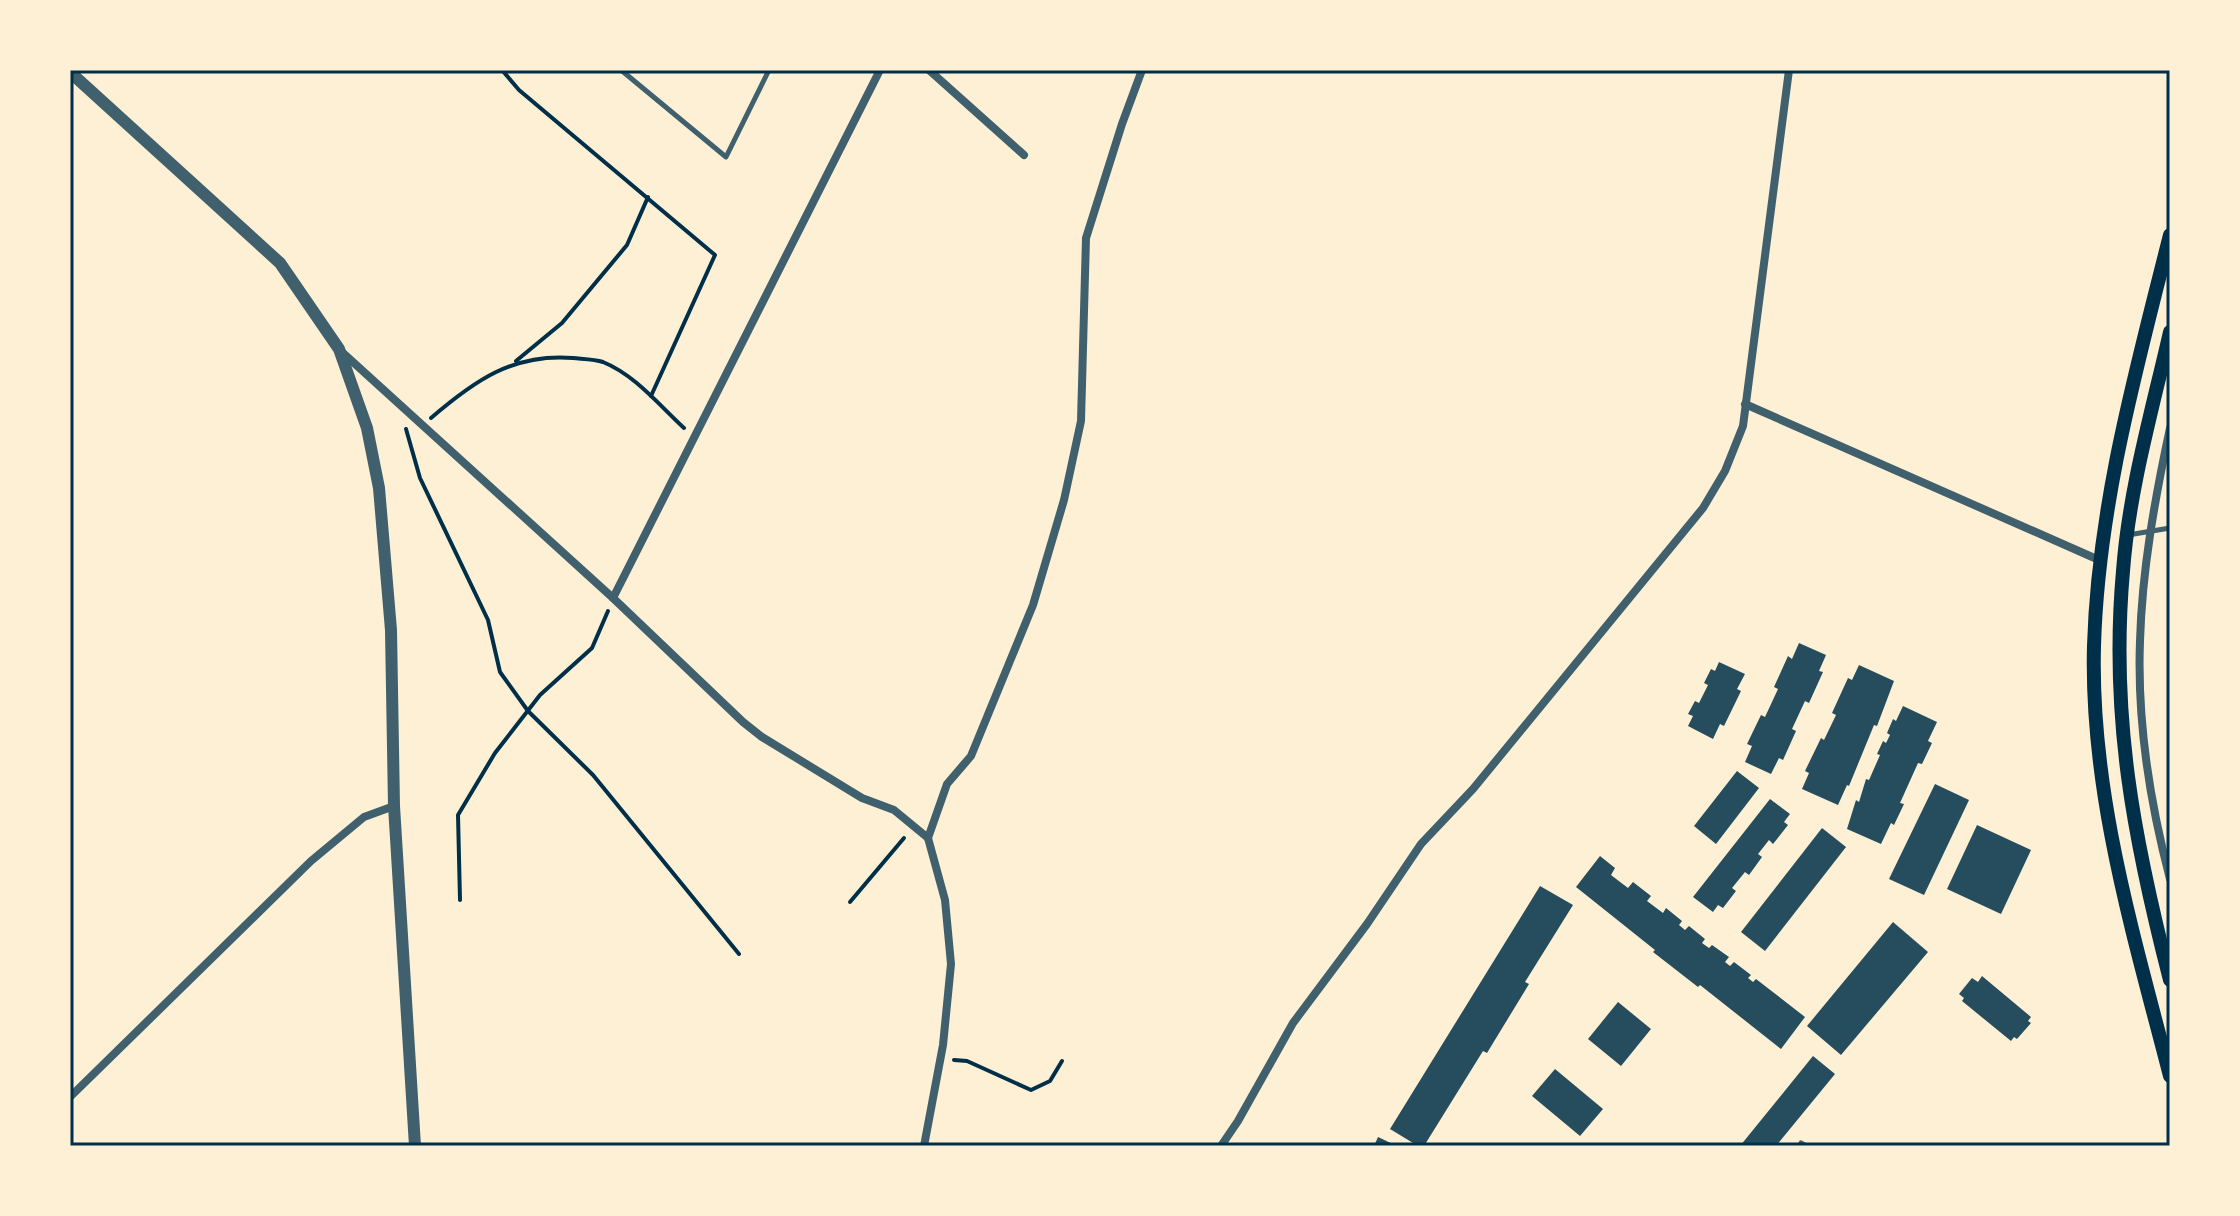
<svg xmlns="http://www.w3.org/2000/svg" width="2240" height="1216" viewBox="0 0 2240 1216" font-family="'PT Sans Narrow',sans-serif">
	<rect width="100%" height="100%" fill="#fdf0d5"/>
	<g fill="#264d5e">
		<polygon points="1799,643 1826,655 1819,671 1823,672 1809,703 1805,701 1792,729 1796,731 1783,760 1779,758 1771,774 1745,762 1752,746 1747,744 1761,715 1765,717 1778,689 1774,687 1788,656 1792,659"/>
		<polygon points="1719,662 1745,674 1737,689 1741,691 1724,726 1720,724 1713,739 1688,726 1693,716 1688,714 1695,701 1699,703 1708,685 1704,683 1711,669 1715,671"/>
		<polygon points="1859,665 1894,681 1877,726 1874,725 1849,786 1847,785 1838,805 1802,789 1809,773 1805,771 1821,738 1824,740 1836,715 1832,713 1848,678 1852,680"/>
		<polygon points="1903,706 1937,722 1928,741 1932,743 1922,764 1918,763 1900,803 1904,804 1894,825 1891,823 1881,844 1847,829 1856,800 1859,802 1866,779 1869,780 1880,755 1877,754 1883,741 1886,743 1890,735 1887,733 1893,719 1896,721"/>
		<polygon points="1737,771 1759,788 1716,844 1694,826"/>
		<polygon points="1935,784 1969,800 1924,895 1889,879"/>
		<polygon points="1770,799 1790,814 1784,822 1788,825 1773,844 1769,840 1758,854 1762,857 1749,875 1745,872 1732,888 1736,891 1723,908 1718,905 1713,912 1693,897"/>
		<polygon points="1977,825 2031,850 2001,914 1947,889"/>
		<polygon points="1822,828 1846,847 1765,951 1741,932"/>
		<polygon points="1600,856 1615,868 1611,875 1628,888 1633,882 1651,896 1647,901 1663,913 1666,908 1682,921 1679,925 1685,930 1689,926 1705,939 1702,943 1709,948 1712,945 1729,957 1725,962 1730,966 1734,962 1751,975 1748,978 1753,982 1756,979 1805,1017 1781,1049 1700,985 1698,987 1653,952 1655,950 1576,887"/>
		<polygon points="1540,886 1573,905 1525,982 1529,984 1487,1053 1483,1051 1424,1146 1418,1146 1390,1129"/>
		<polygon points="1893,922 1928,952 1841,1055 1807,1026"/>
		<polygon points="1982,976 2031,1017 2028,1021 2031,1023 2017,1039 2014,1037 2011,1041 1962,1001 1964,998 1959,994 1972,978 1978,982"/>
		<polygon points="1618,1002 1651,1029 1621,1066 1588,1039"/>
		<polygon points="1813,1056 1835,1074 1776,1146 1740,1146"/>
		<polygon points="1555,1069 1603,1109 1580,1136 1532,1096"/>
		<polygon points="1378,1137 1397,1146 1374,1146"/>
	</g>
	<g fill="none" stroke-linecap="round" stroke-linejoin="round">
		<g stroke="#003049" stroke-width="4">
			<polyline points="502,70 519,90 715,255 651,396"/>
			<polyline points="516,361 562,323 627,245 648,197"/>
			<path d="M431,418C474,381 513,353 573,358C582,359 594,359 603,362C635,375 659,405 684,428"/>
			<polyline points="406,429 420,478 488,620 500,672 528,711 593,775 739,954"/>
			<polyline points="460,900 458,815 495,753 540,695 592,648 608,611"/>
			<polyline points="850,902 904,838"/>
			<polyline points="954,1060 967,1061 1031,1090 1050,1081 1062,1061"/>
		</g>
		<g stroke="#3f606c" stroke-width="5">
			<polyline points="621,70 726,157 769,70"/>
			<polyline points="2128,535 2170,528"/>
			<polyline points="1801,1143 1806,1146"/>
		</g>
		<g stroke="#3f606c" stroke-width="8">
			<polyline points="929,70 1024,155"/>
			<polyline points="343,353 613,598 743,722 762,737 862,798 894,810 928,838 945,900 951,964 943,1045 924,1146"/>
			<polyline points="1745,404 2099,560"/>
			<path d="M2170,428C2155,498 2142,570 2140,641C2137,720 2150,803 2170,879"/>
			<polyline points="613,598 880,70"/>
			<polyline points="928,838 947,784 971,756 1033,605 1064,500 1081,421 1086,238 1122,124 1142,70"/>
			<polyline points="70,1097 311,861 364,817 394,806"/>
			<polyline points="1221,1146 1238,1121 1293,1023 1367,924 1421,844 1473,789 1703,508 1725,471 1743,426 1789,70"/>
		</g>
		<polyline stroke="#3f606c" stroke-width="12" points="70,72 280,263 339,349 367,428 379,488 391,630 394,806 415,1146"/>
		<g stroke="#003049" stroke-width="14">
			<path d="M2170,235C2136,370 2098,506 2094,646C2090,793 2134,936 2170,1076"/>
			<path d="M2170,332C2152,411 2129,490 2123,571C2110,716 2134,840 2170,980"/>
		</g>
	</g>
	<rect width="2240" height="1216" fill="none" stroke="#fdf0d5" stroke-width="144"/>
	<rect x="72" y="72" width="2096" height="1072" fill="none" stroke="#003049" stroke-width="3"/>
</svg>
